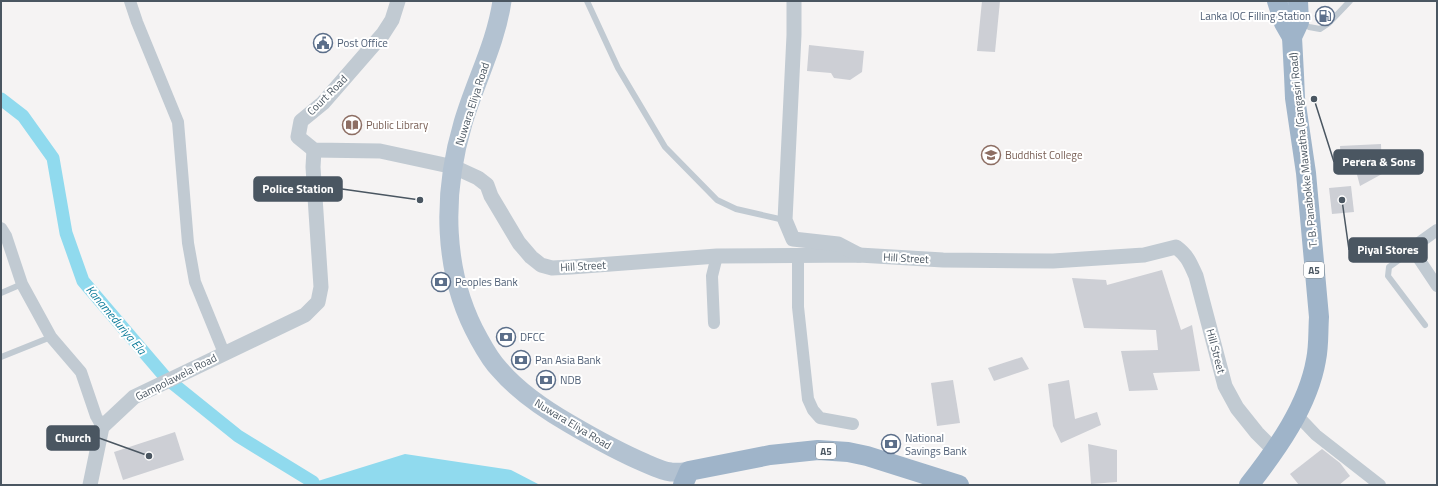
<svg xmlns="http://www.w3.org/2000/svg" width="1438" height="486" viewBox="0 0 1438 486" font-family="'Titillium Web',sans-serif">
	<rect width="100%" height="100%" fill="#f5f3f3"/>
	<polygon fill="#90daee" points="405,454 511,470 540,485 305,485"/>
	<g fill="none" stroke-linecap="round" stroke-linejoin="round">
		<polyline stroke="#90daee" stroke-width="13" points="1,99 23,116 53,158 66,233 83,281 166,378 238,436 313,482"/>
	</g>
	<g fill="#cdcfd5">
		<polygon points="982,1 1000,1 995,52 977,51"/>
		<polygon points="809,45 864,51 862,72 850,80 834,78 831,73 807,71"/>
		<polygon points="1381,144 1382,174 1360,186 1355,167 1341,163 1340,146"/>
		<polygon points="1351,186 1354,212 1332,214 1329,188"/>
		<polygon points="1162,270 1181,330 1192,325 1200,371 1153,373 1158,390 1129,391 1121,351 1158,350 1156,330 1084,328 1072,278 1106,280 1107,285"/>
		<polygon points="1022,357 1029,369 994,381 988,368"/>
		<polygon points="953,380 960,423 937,426 931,383"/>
		<polygon points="1069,380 1075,419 1097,412 1101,425 1061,443 1053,426 1048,384"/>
		<polygon points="175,432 184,460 123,480 114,452"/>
		<polygon points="1088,444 1117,450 1117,482 1091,484"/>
		<polygon points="1322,449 1340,463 1350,476 1339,485 1299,485 1290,474"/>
	</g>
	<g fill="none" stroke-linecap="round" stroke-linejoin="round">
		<g stroke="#c1cad2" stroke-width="6">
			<polyline points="587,1 618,68 665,147 717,200 736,209 784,220"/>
			<polyline points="1302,23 1309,27 1320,29 1329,23 1350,1"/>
			<polyline points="1413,250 1389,267 1388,276 1425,325"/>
			<polyline points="1,293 22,284"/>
			<polyline points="1,357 51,337"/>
		</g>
		<g stroke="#c1cad2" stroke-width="12">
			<polyline points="130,1 137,22 178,122 188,243 195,282 224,353"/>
			<polyline points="1,228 6,236 22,284 51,337 81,372 96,416 102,427"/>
			<polyline points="1437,230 1416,245 1413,250 1437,286"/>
			<polyline points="798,256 798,307 808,399 813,410 820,418 853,424"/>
			<polyline points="714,323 712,276 717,256"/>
			<polyline points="1296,414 1316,435 1380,485"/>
		</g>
		<g stroke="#c1cad2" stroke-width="15">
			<path d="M398,1L392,20L383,34L323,103L301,121L298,137L314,150L380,151L454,167L478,178L487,185L491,196L519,243L531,257L541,265L552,268L571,267L717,256L859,255L943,260L1053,261L1144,255L1176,247C1188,256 1190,263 1196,276L1225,386L1237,408L1257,433L1274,450"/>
			<polyline points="794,1 794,35 785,220 793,239 838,244 859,255"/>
			<polyline points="90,485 102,427 134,397 305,315 318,302 321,287 313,167 314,150"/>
		</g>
		<path stroke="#b3c2d1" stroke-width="19" d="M502,1C496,43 475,82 463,123C442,194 442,273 479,339C485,350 491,361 500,370C519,392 544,409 570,424C594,438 619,452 645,463C654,467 662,471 671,472C677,473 683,472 689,471"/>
		<g stroke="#9fb4c9" stroke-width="20">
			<polyline points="1277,1 1284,23 1292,37"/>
			<polyline points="683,485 689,471 770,455 818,450 848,452 867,456 959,485"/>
			<path d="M1249,485C1277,449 1308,406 1316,360C1319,346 1318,331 1319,317L1306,173L1295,98L1294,75L1292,37L1299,22L1298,1"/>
		</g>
	</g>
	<defs>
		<symbol id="fuel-ring" viewBox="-11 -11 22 22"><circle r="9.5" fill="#fff" stroke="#5c6f8a" stroke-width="1.5"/><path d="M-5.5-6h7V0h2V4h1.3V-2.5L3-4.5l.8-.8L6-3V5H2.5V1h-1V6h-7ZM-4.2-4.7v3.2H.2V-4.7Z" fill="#5c6f8a"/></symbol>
		<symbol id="civic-ring" viewBox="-11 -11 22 22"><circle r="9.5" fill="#fff" stroke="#5c6f8a" stroke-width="1.5"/><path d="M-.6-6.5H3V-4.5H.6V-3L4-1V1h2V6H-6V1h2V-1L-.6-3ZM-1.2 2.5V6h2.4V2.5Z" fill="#5c6f8a"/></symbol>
		<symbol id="library-ring" viewBox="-11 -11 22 22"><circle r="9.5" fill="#fff" stroke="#8d6e63" stroke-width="1.5"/><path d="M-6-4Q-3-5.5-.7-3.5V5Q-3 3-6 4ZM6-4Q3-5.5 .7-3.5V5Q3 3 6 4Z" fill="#8d6e63"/></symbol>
		<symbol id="school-ring" viewBox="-11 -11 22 22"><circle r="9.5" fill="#fff" stroke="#8d6e63" stroke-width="1.5"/><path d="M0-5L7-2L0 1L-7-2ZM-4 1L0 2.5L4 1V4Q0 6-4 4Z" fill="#8d6e63"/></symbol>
		<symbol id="bank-ring" viewBox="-11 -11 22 22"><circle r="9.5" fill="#fff" stroke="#5c6f8a" stroke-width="1.5"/><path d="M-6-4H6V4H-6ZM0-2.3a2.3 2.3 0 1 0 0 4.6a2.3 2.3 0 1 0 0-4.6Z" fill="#5c6f8a"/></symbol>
	</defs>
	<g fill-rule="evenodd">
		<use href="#fuel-ring" x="1314" y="5" width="22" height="22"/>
		<use href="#civic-ring" x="312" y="32" width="22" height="22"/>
		<use href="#library-ring" x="341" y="114" width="22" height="22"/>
		<use href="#school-ring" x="980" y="144" width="22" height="22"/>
		<use href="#bank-ring" x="430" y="271" width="22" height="22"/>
		<use href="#bank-ring" x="495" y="326" width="22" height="22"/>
		<use href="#bank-ring" x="510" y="349" width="22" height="22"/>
		<use href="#bank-ring" x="535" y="369" width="22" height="22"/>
		<use href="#bank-ring" x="880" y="433" width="22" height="22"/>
	</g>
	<g text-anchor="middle" stroke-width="4" stroke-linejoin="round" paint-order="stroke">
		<g fill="#fff" stroke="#808990" stroke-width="1">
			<rect x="1304" y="262" width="20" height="16" rx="3"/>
			<rect x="816" y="443" width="20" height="16" rx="3"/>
		</g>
		<g font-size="10" font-weight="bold" fill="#4a5661">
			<text x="1314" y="274">A5</text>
			<text x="826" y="455">A5</text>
		</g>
		<g font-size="11" fill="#4e5e75" stroke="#fff" text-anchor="start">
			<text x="1311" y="20" text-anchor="end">Lanka IOC Filling Station</text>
			<text x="337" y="47">Post Office</text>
			<text x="455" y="286">Peoples Bank</text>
			<text x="520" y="341">DFCC</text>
			<text x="535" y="364">Pan Asia Bank</text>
			<text x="560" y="384">NDB</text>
			<text x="905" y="442">National<tspan x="905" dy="13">Savings Bank</tspan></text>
		</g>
		<g font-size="11" fill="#4a5661" stroke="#fff">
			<text transform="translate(327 95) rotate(-45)" y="4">Court Road</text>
			<text transform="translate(472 104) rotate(-72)" y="4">Nuwara Eliya Road</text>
			<text transform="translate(1303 150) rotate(-96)" y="4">T. B. Panabokke Mawatha (Gangasiri Road)</text>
			<text transform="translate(906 258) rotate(3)" y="4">Hill Street</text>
			<text transform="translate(583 266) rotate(-3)" y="4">Hill Street</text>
			<text transform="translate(1216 351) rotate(75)" y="4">Hill Street</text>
			<text transform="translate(176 377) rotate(-27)" y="4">Gampolawela Road</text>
			<text transform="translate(573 424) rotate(31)" y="4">Nuwara Eliya Road</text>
		</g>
		<g font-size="11" fill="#785e54" stroke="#fff" text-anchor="start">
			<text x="366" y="129">Public Library</text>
			<text x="1005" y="159">Buddhist College</text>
		</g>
		<g font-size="12" font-style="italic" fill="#0c7c9b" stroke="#fff">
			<text transform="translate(116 320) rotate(50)" y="4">Kanameduriya Ela</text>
		</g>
	</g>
	<path fill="none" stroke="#4a5661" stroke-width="1.5" d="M1314 99L1334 162M420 200L342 189M1342 200L1349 250M149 456L99 438"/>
	<g fill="#4a5661" stroke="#fff" stroke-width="1.5">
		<circle cx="1314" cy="99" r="4"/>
		<circle cx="420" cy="200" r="4"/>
		<circle cx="1342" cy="200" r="4"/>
		<circle cx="149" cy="456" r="4"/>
	</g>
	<g fill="#4a5661" stroke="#4a5661" stroke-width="1.5">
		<rect x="1334" y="150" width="89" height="24" rx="4"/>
		<rect x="254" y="177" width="88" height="24" rx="4"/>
		<rect x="1349" y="238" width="78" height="24" rx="4"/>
		<rect x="47" y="426" width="52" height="24" rx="4"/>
	</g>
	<g font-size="12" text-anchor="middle" font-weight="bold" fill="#fff">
		<text x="1379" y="166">Perera &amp; Sons</text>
		<text x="298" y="193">Police Station</text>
		<text x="1388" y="254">Piyal Stores</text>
		<text x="73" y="442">Church</text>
	</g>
	<rect width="1438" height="486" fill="none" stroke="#4a5661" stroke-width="4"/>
</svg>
